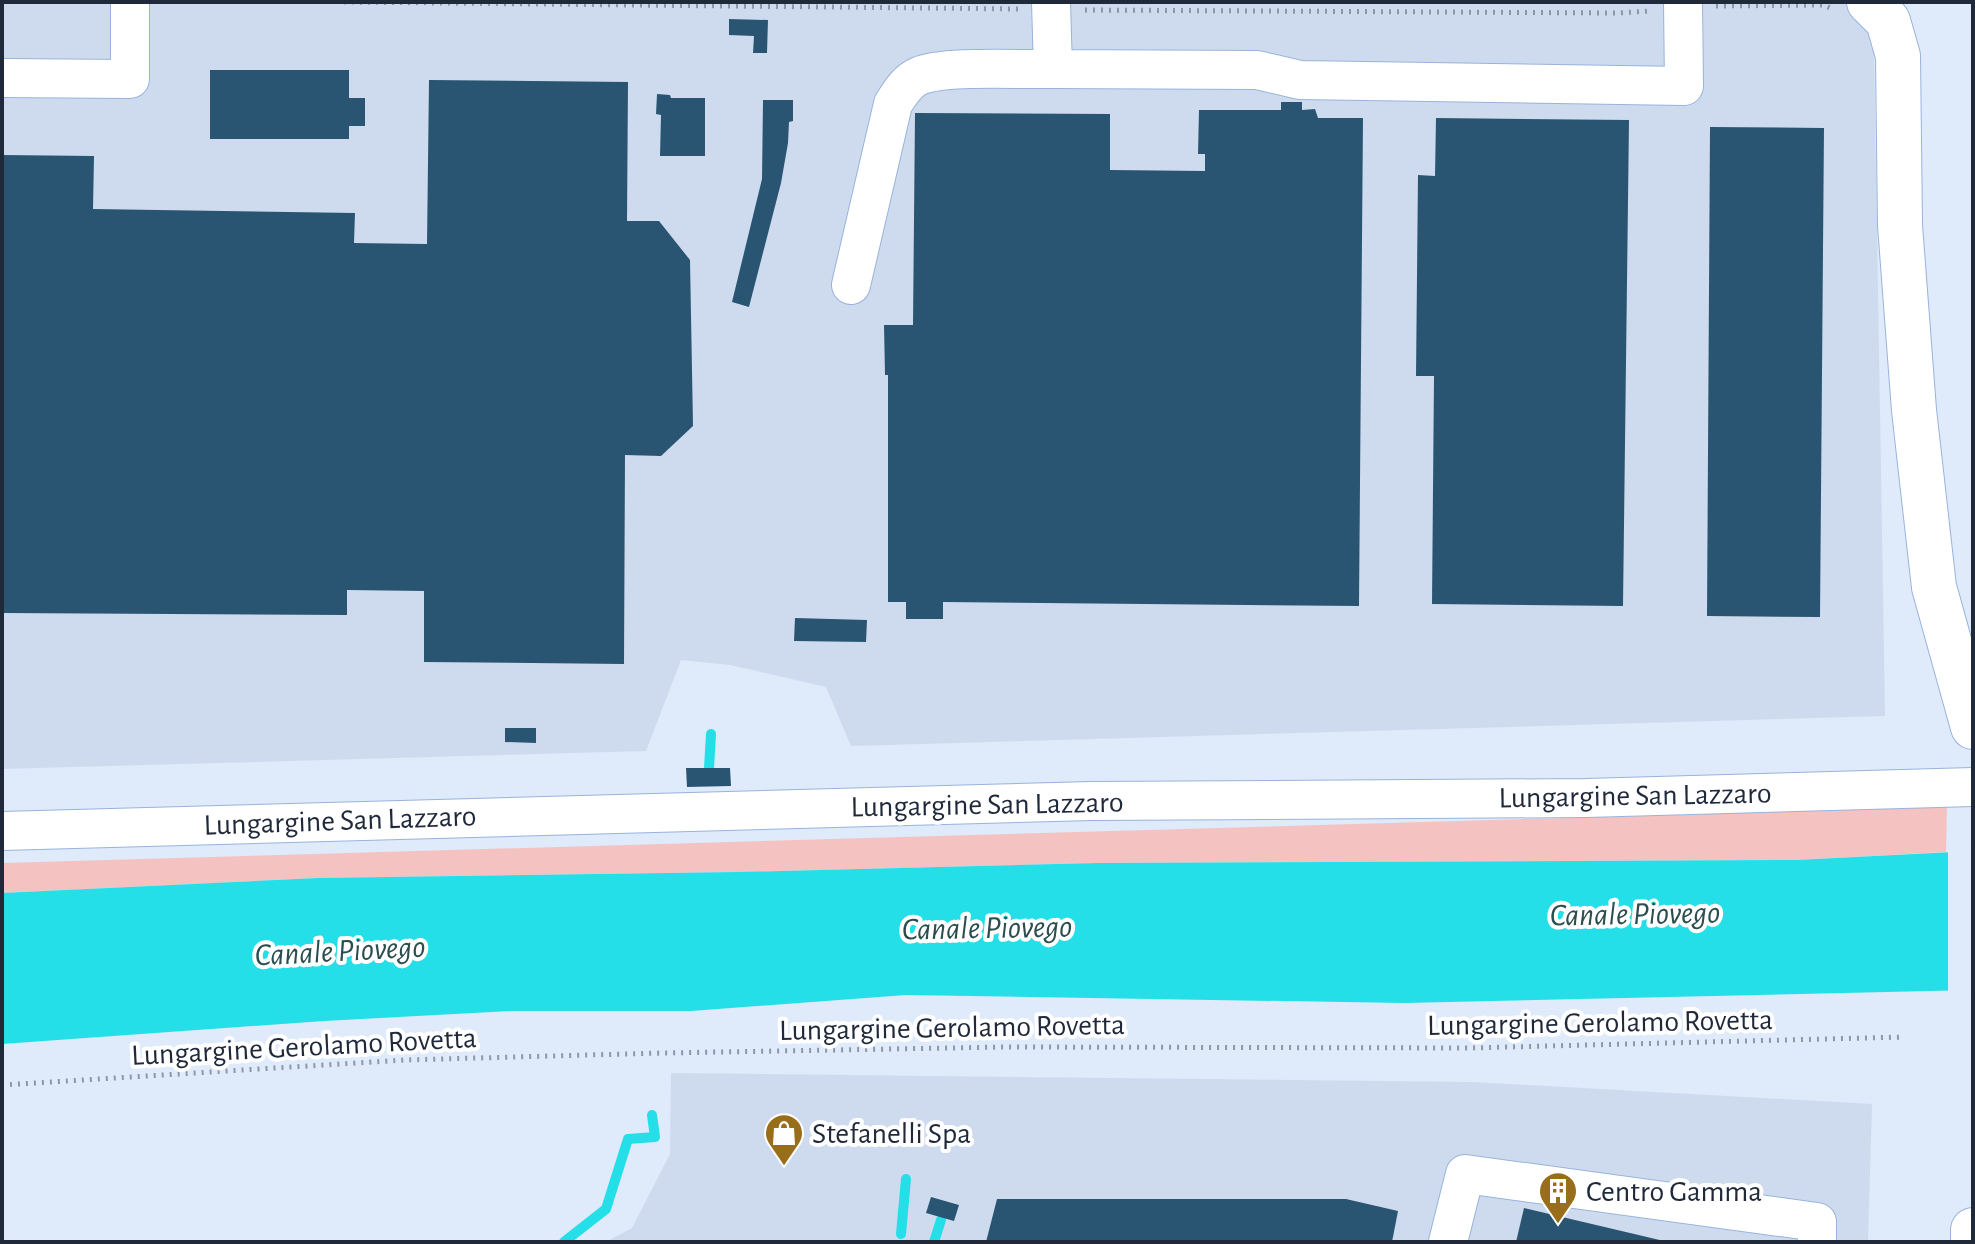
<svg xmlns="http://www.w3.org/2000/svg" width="1975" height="1244" viewBox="0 0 1975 1244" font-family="'Alegreya Sans',sans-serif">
	<rect width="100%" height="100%" fill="#dfeafb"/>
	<g fill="#cedbee">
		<polygon points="2,2 1878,2 1874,47 1885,716 851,746 826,687 730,665 681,660 646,751 2,769"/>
		<polygon points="671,1073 1472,1082 1872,1104 1868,1242 606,1242 632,1228 670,1154"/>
	</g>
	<polygon fill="#f4c2c1" points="1947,807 1946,852 1796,860 1097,863 737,872 318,878 2,893 2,863"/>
	<polygon fill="#24dfe7" points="1973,851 1973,990 1404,1003 906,995 691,1011 512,1011 324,1021 2,1044 2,893 318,878 737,872 1097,863 1796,860"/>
	<polygon fill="#dfeafb" points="1973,847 1973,994 1948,995 1948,848"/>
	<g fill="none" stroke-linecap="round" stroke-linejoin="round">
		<g stroke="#24dfe7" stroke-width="10">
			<polyline points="709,768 711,734"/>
			<polyline points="901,1234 906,1179"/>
			<polyline points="564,1242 606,1209 628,1139 655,1137 652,1115"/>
			<polyline points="934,1242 941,1220"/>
		</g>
	</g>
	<g fill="#2a5572">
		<polygon points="729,19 768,20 767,53 753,53 754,36 729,35"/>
		<polygon points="210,70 349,70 349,98 365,98 365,126 349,126 349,139 210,139"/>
		<polygon points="429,80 628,82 627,221 659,221 690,260 693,426 661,456 625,455 624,664 424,662 424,591 347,590 347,615 2,613 2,155 94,156 93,209 355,213 354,243 427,244"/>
		<polygon points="657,94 670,95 671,98 705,98 705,156 660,156 661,115 656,114"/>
		<polygon points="763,100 793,100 793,121 789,122 788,143 781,183 749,307 732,302 762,179"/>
		<polygon points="1281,102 1302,102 1302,110 1315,109 1318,118 1363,118 1359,606 943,602 943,619 906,619 906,602 888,602 888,375 885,375 884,325 913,325 915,113 1110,114 1110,170 1205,171 1205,154 1198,154 1199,110 1281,110"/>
		<polygon points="1436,118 1629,120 1623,606 1432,604 1434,376 1416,376 1418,175 1435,176"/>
		<polygon points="1710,127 1824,128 1820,617 1707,616"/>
		<polygon points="795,618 867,620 866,642 794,641"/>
		<polygon points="505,728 536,728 536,743 505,742"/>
		<polygon points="686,768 730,768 731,786 687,787"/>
		<polygon points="931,1197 959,1205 954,1221 926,1213"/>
		<polygon points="997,1199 1346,1199 1398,1211 1392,1242 986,1242"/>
		<polygon points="1524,1208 1664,1241 1664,1242 1516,1242"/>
	</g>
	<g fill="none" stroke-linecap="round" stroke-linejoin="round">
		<defs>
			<g id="minor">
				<polyline points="1051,2 1053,69 1257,70 1300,80 1684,86 1683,2"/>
				<polyline points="2,78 130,79 130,2"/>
				<path d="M851,285L893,104C900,93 907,81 919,76C944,65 1022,70 1053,69"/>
				<polyline points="2,831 1092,801 1586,798 1973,787"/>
				<polyline points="1448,1242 1465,1174 1817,1222 1817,1242"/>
			</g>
			<g id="highway">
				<polyline points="1869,2 1888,21 1898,56 1900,225 1914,410 1934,587 1973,727"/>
				<polyline points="1973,1242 1973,1230"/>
			</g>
		</defs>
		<use href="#minor" stroke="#99b3dc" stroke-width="40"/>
		<use href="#highway" stroke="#99b3dc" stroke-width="46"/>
		<g stroke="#8d97a8" stroke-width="5" stroke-dasharray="2 6" stroke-linecap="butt">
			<polyline points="344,2 1019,9"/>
			<polyline points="1716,6 1823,5 1833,9"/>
			<polyline points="1085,10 1617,13 1651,11"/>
			<polyline points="2,1085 404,1060 662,1053 1006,1047 1469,1048 1904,1037"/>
		</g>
		<use href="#minor" stroke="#fff" stroke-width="38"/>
		<use href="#highway" stroke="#fff" stroke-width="44"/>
	</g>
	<defs>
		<symbol id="shop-pin" viewBox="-11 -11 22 30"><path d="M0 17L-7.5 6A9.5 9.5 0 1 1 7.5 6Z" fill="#986e1b" stroke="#fff"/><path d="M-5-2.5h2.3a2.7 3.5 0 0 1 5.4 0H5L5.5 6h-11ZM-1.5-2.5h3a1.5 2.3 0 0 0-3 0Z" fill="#fff"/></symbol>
		<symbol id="building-pin" viewBox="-11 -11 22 30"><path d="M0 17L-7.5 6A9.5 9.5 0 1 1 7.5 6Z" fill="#986e1b" stroke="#fff"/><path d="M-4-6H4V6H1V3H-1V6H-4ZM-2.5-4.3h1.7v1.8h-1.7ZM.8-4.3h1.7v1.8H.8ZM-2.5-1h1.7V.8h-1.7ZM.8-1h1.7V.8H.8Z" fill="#fff"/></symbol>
	</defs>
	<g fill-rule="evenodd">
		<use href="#shop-pin" x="762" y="1111" width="44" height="60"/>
		<use href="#building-pin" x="1536" y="1169" width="44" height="60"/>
	</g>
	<g text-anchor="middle" stroke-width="8" stroke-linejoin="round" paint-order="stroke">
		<g font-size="30" fill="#1f293a" stroke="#fff">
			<text transform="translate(1635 795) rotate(-1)" y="10">Lungargine San Lazzaro</text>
			<text transform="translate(987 804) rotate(-1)" y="10">Lungargine San Lazzaro</text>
			<text transform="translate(340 820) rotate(-2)" y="10">Lungargine San Lazzaro</text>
			<text transform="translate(1600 1022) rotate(-1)" y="10">Lungargine Gerolamo Rovetta</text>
			<text transform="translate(952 1027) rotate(-1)" y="10">Lungargine Gerolamo Rovetta</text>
			<text transform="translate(304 1046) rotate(-3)" y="10">Lungargine Gerolamo Rovetta</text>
		</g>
		<g font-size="30" fill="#1f293a" stroke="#fff" text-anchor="start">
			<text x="812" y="1143">Stefanelli Spa</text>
			<text x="1586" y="1201">Centro Gamma</text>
		</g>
		<g font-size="32" font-style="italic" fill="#2c4e4f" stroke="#fff">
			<text transform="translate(1635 913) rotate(-1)" y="11">Canale Piovego</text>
			<text transform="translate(987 927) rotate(-1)" y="11">Canale Piovego</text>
			<text transform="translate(340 950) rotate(-3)" y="11">Canale Piovego</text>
		</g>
	</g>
	<rect width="1975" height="1244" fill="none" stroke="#1f293a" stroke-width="8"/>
</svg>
